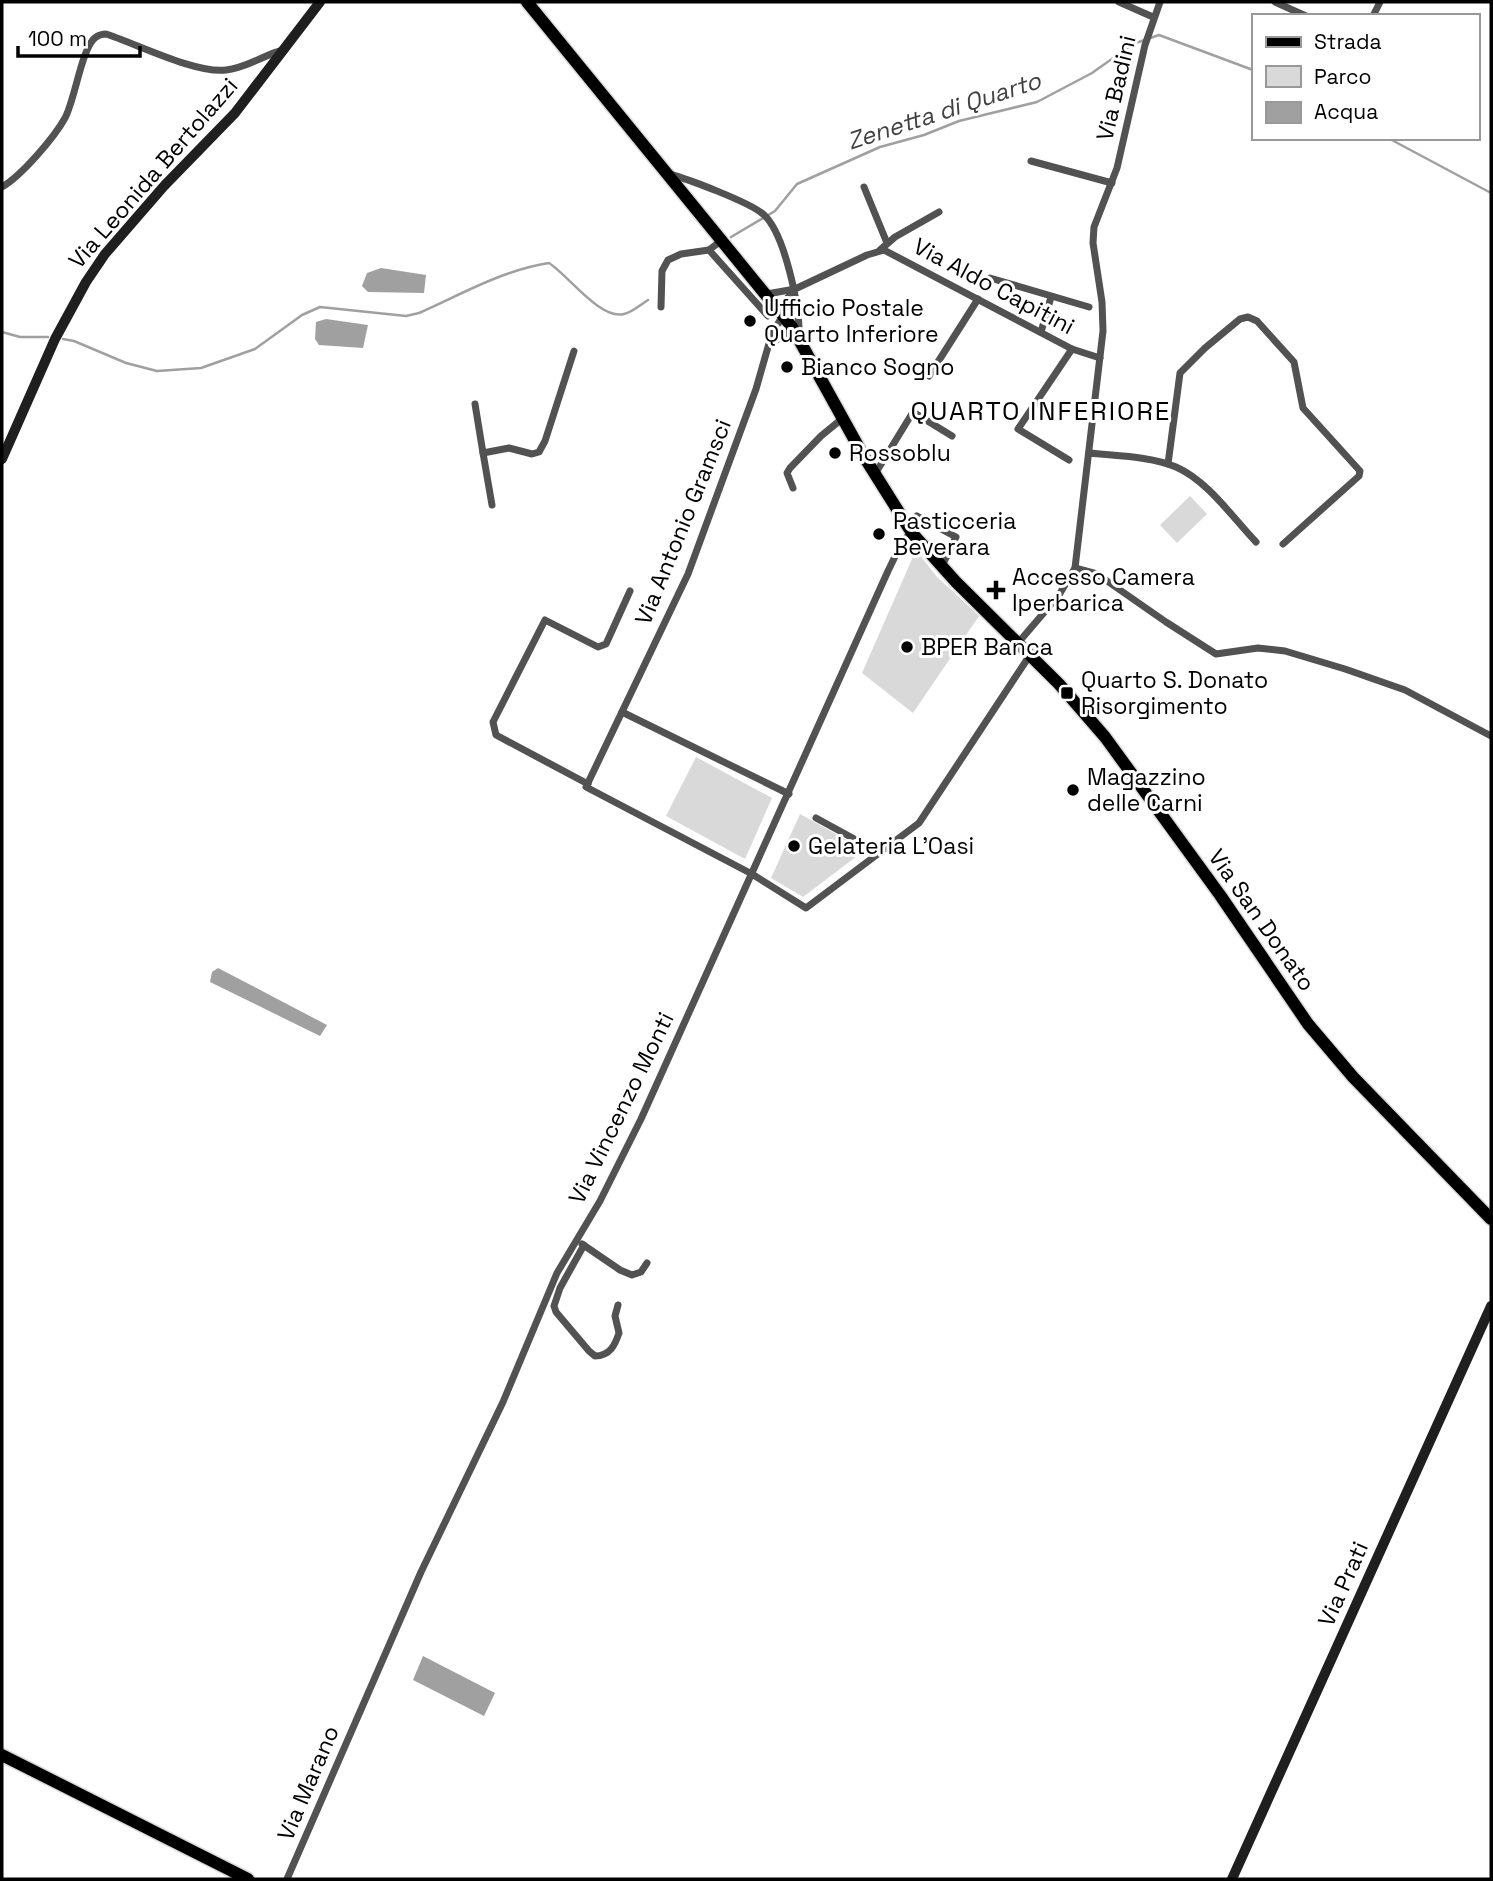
<svg xmlns="http://www.w3.org/2000/svg" width="1493" height="1881" viewBox="0 0 1493 1881" font-family="'Space Grotesk',sans-serif">
	<rect width="100%" height="100%" fill="#fff"/>
	<g fill="#d9d9d9">
		<polygon points="1190,496 1207,514 1177,543 1160,525"/>
		<polygon points="916,550 937,577 979,616 913,713 862,673"/>
		<polygon points="696,757 772,798 745,859 666,816"/>
		<polygon points="800,814 865,850 803,897 771,878"/>
	</g>
	<g fill="#a0a0a0">
		<polygon points="381,268 426,275 424,293 368,292 362,286 367,273"/>
		<polygon points="326,319 368,325 363,348 319,345 315,339 316,322"/>
		<polygon points="218,968 327,1025 320,1036 210,982 212,972"/>
		<polygon points="423,1656 495,1693 484,1716 413,1680"/>
	</g>
	<g fill="none" stroke-linecap="round" stroke-linejoin="round">
		<g stroke="#a0a0a0" stroke-width="2.5">
			<polyline points="1388,138 1491,193"/>
			<polyline points="731,237 775,211 797,184 880,147 924,135 959,121 1037,102 1092,73 1133,44 1159,35 1253,70"/>
			<polyline points="2,332 20,337 48,337"/>
			<path d="M63,339L74,341L126,363L157,371L201,368L255,349L302,315L320,307L406,316L419,313C462,294 503,270 549,263C568,275 600,320 624,314C633,312 640,305 648,300"/>
		</g>
		<defs>
			<g id="primary">
				<polyline points="527,2 792,327 863,455 912,533 956,582 1059,684 1105,737 1220,895 1308,1024 1353,1077 1491,1219"/>
				<polyline points="2,1755 248,1879"/>
			</g>
		</defs>
		<use href="#primary" stroke="#dbdbdb" stroke-width="15"/>
		<g stroke="#525252" stroke-width="7">
			<polyline points="1119,2 1153,17"/>
			<polyline points="1275,2 1306,16"/>
			<polyline points="1373,16 1380,2"/>
			<polyline points="1031,161 1112,183"/>
			<path d="M669,174C688,179 749,202 763,214C785,233 800,308 799,336"/>
			<path d="M2,187C21,176 54,138 65,118C75,100 82,46 96,37C99,35 102,34 106,34C137,44 196,74 226,70C246,68 264,55 283,50"/>
			<polyline points="864,187 887,243"/>
			<polyline points="709,250 768,316"/>
			<polyline points="880,250 895,237 939,212"/>
			<polyline points="990,278 1089,307"/>
			<polyline points="767,294 795,289 867,255 884,250 1072,349 1100,358"/>
			<polyline points="661,307 662,271 668,260 681,254 709,250 722,240"/>
			<polyline points="779,308 795,289"/>
			<polyline points="786,319 779,322 772,333 756,389 688,574 586,787 752,874 806,908 919,823 1030,655"/>
			<polyline points="1041,332 1051,297"/>
			<polyline points="771,343 782,337 792,327"/>
			<polyline points="929,376 978,299"/>
			<polyline points="475,404 483,453 509,448 532,454 539,452 545,441 574,351"/>
			<polyline points="483,453 492,505"/>
			<path d="M1089,453C1116,456 1150,456 1176,467C1208,481 1232,517 1256,542"/>
			<polyline points="1069,460 1018,429 1072,349"/>
			<polyline points="1168,464 1180,373 1205,348 1240,319 1248,317 1257,321 1294,362 1303,408 1360,471 1359,476 1283,544"/>
			<polyline points="875,474 913,412 952,436"/>
			<polyline points="793,488 787,473 790,468 821,436 843,418"/>
			<polyline points="917,516 956,537 942,566"/>
			<polyline points="1075,568 1097,574 1166,622 1216,654 1258,648 1285,651 1345,669 1405,690 1491,736"/>
			<polyline points="1018,643 1059,595 1075,568 1103,331 1102,302 1093,243 1094,227 1117,168 1145,45 1160,2"/>
			<polyline points="622,712 789,794"/>
			<polyline points="588,784 496,735 493,722 545,620 598,647 606,644 630,591"/>
			<polyline points="816,818 880,853"/>
			<polyline points="582,1244 620,1270 632,1275 641,1272 647,1263"/>
			<path d="M584,1245L560,1288L554,1306L556,1312L589,1351L595,1356C610,1356 615,1345 619,1333L615,1316L618,1305"/>
			<polyline points="287,1879 421,1572 503,1402 557,1273 600,1201 641,1119 888,571 903,540 912,533"/>
		</g>
		<g stroke="#1f1f1f" stroke-width="10">
			<polyline points="2,459 55,339 86,282 105,254 164,186 235,113 320,2"/>
			<polyline points="1232,1879 1491,1306"/>
		</g>
		<use href="#primary" stroke="#000" stroke-width="12"/>
	</g>
	<g fill="#000" stroke="#fff" stroke-width="2.5">
		<circle cx="750" cy="321" r="7"/>
		<circle cx="787" cy="367" r="7"/>
		<circle cx="835" cy="453" r="7"/>
		<circle cx="879" cy="534" r="7"/>
		<path d="M992.5 579.5h7v7h7v7h-7v7h-7v-7h-7v-7h7z"/>
		<circle cx="907" cy="647" r="7"/>
		<rect x="1060" y="686" width="14" height="14" rx="3.5"/>
		<circle cx="1073" cy="790" r="7"/>
		<circle cx="794" cy="846" r="7"/>
	</g>
	<g text-anchor="middle" stroke-width="6" stroke-linejoin="round" paint-order="stroke">
		<g font-size="23" fill="#000" stroke="#fff">
			<text transform="translate(1116 88) rotate(-77)" y="8">Via Badini</text>
			<text transform="translate(153 173) rotate(-49)" y="8">Via Leonida Bertolazzi</text>
			<text transform="translate(994 286) rotate(28)" y="8">Via Aldo Capitini</text>
			<text transform="translate(683 522) rotate(-68)" y="8">Via Antonio Gramsci</text>
			<text transform="translate(1262 920) rotate(55)" y="8">Via San Donato</text>
			<text transform="translate(621 1108) rotate(-64)" y="8">Via Vincenzo Monti</text>
			<text transform="translate(1343 1584) rotate(-66)" y="8">Via Prati</text>
			<text transform="translate(308 1783) rotate(-67)" y="8">Via Marano</text>
		</g>
		<g font-size="23" fill="#000" stroke="#fff" text-anchor="start">
			<text x="764" y="316">Ufficio Postale<tspan x="764" dy="26">Quarto Inferiore</tspan></text>
			<text x="801" y="375">Bianco Sogno</text>
			<text x="849" y="461">Rossoblu</text>
			<text x="893" y="529">Pasticceria<tspan x="893" dy="26">Beverara</tspan></text>
			<text x="1012" y="585">Accesso Camera<tspan x="1012" dy="26">Iperbarica</tspan></text>
			<text x="921" y="655">BPER Banca</text>
			<text x="1081" y="688">Quarto S. Donato<tspan x="1081" dy="26">Risorgimento</tspan></text>
			<text x="1087" y="785">Magazzino<tspan x="1087" dy="26">delle Carni</tspan></text>
			<text x="808" y="854">Gelateria L'Oasi</text>
		</g>
		<g font-size="24" font-style="italic" fill="#414141" stroke="#fff">
			<text transform="translate(944 111) rotate(-18)" y="8">Zenetta di Quarto</text>
		</g>
		<g font-size="26" letter-spacing="2" fill="#000" stroke="#fff">
			<text x="1041" y="420">QUARTO INFERIORE</text>
		</g>
	</g>
	<rect width="1493" height="1881" fill="none" stroke="#000000" stroke-width="7"/>
	<rect x="1252" y="14" width="228" height="126" fill="#ffffff" stroke="#999999" stroke-width="2"/>
	<rect x="1266" y="37" width="35" height="10" fill="#000000" stroke="#999999" stroke-width="2"/>
	<text x="1314" y="49" font-size="21" fill="#000000">Strada</text>
	<rect x="1266" y="66" width="35" height="21" fill="#d9d9d9" stroke="#999999" stroke-width="2"/>
	<text x="1314" y="84" font-size="21" fill="#000000">Parco</text>
	<rect x="1266" y="102" width="35" height="21" fill="#a0a0a0" stroke="#999999" stroke-width="2"/>
	<text x="1314" y="119" font-size="21" fill="#000000">Acqua</text>
	<path d="M18 46v10h122v-10" fill="none" stroke="#000000" stroke-width="3.5"/>
	<text x="28" y="46" font-size="21" fill="#000000" stroke="#ffffff" stroke-width="5" paint-order="stroke">100 m</text>
</svg>
